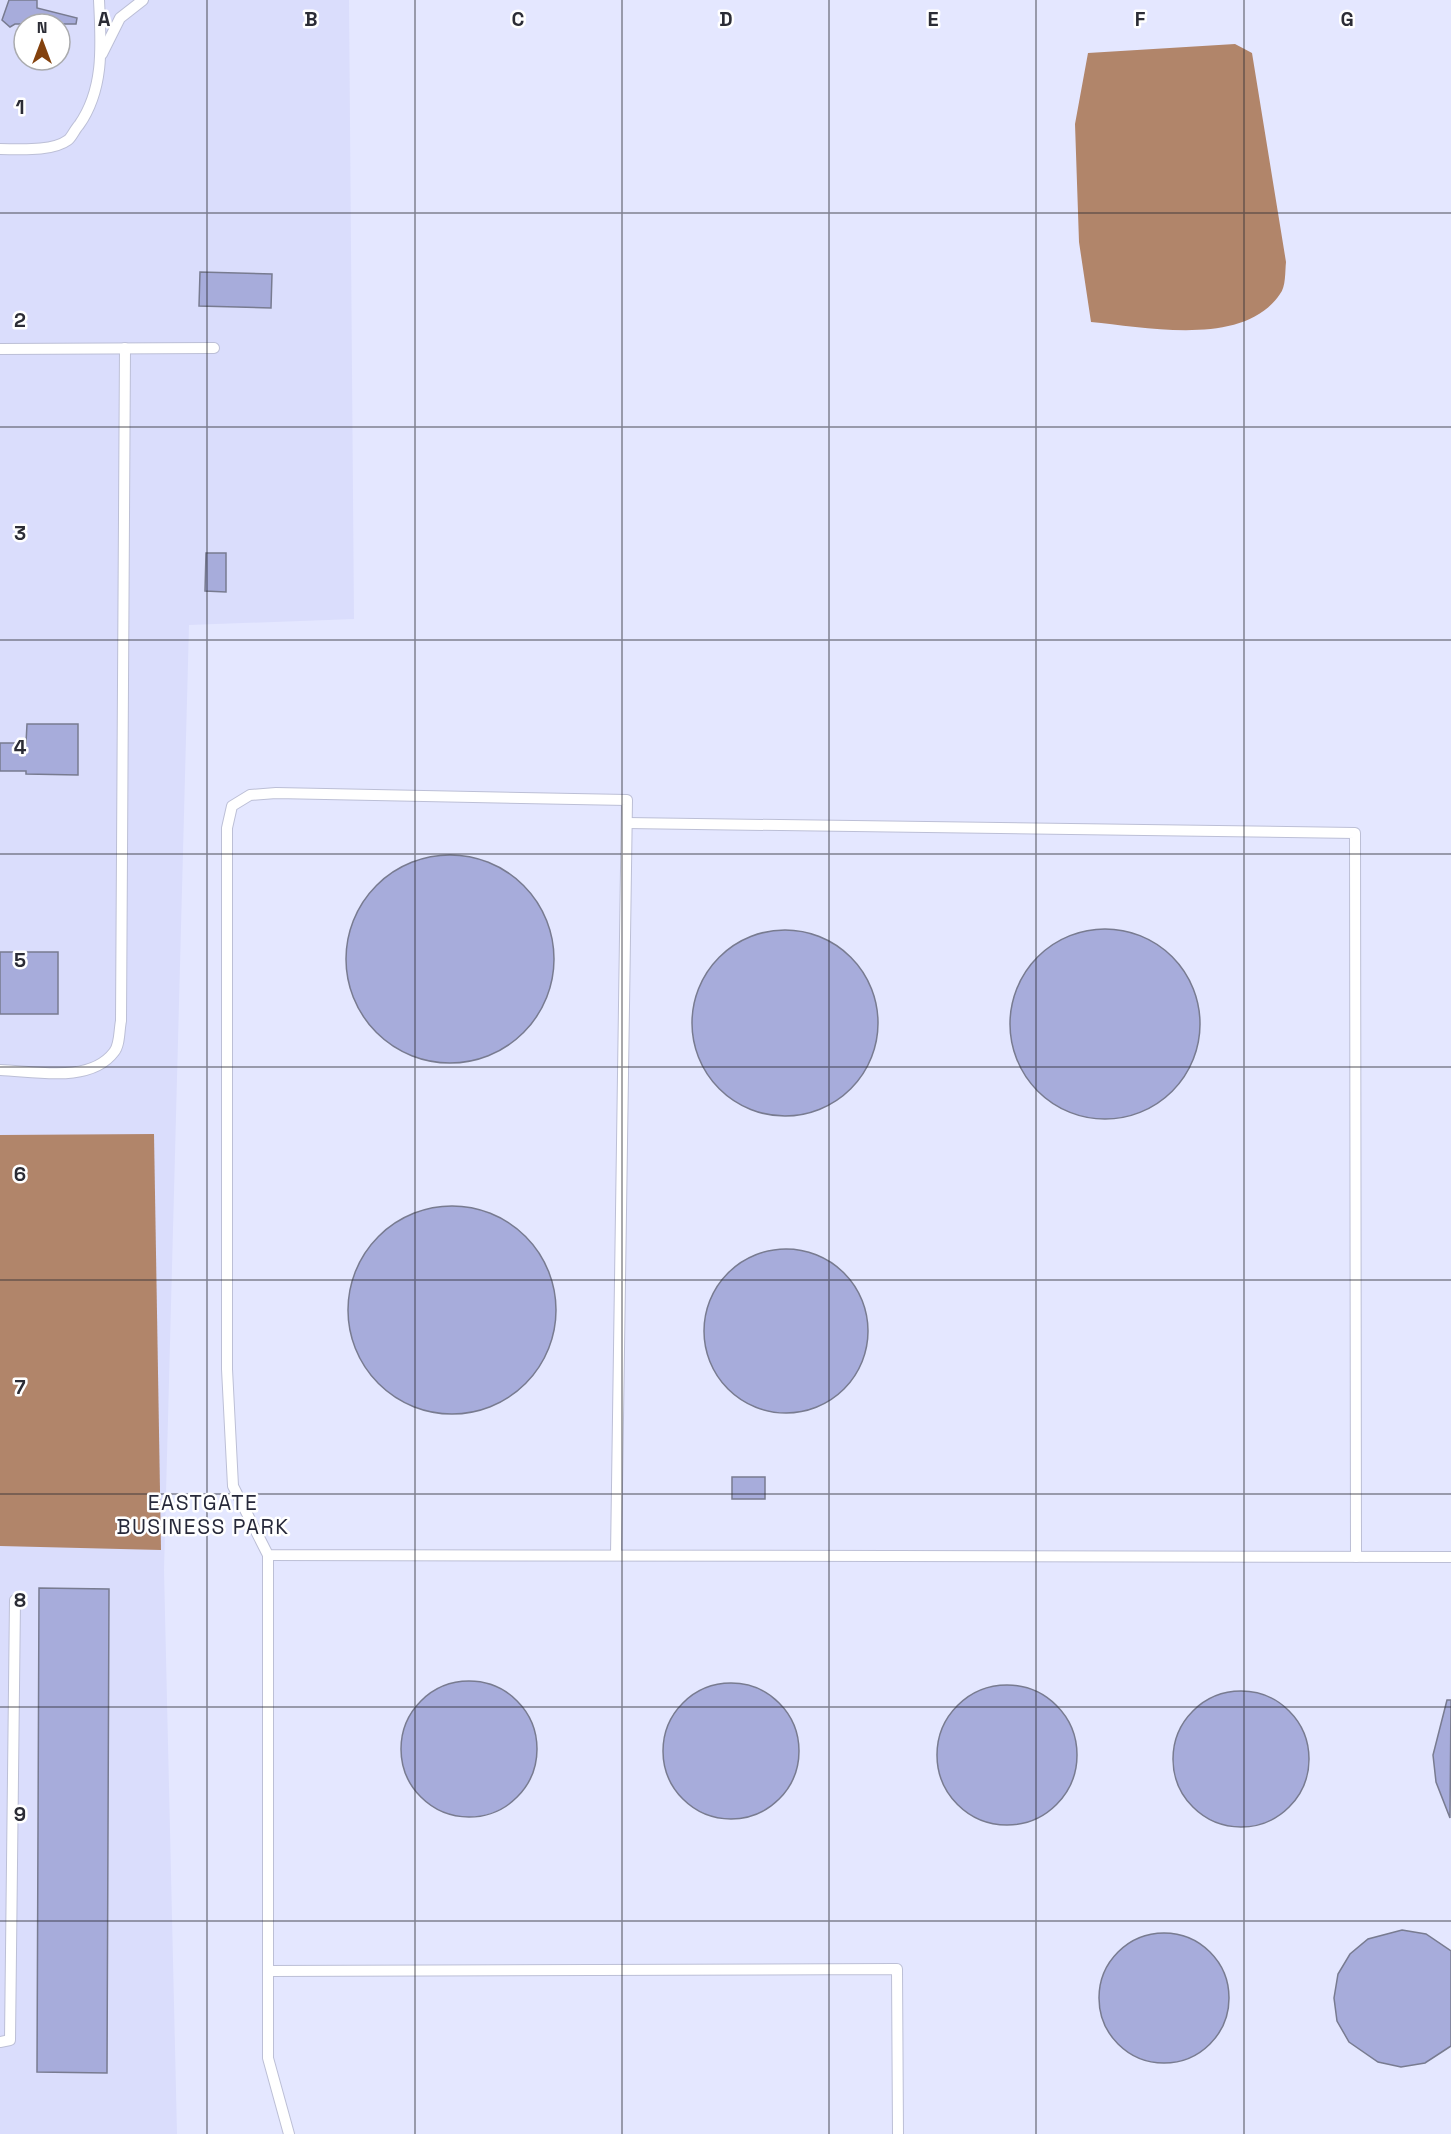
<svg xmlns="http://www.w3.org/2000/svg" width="1451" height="2134" viewBox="0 0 1451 2134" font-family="'Space Grotesk',sans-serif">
	<rect width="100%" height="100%" fill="#e4e7ff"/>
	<path fill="#daddfc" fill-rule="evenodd" d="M0,0H349L354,619L189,625L164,1570L177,2134H0ZM24,24H60V60H24Z"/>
	<g fill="#b1856a">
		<path d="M1235,44L1252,53L1286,262C1285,271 1286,287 1280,294C1244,348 1146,327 1091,322L1079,242L1075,124L1088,53Z"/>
		<polygon points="154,1134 161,1550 0,1546 0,1135"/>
	</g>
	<g fill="#a7acdb" stroke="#787b90" stroke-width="1.5">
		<polygon points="9,0 37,0 37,8 77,18 76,24 15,24 10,27 2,20"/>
		<polygon points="200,272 272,274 271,308 199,306"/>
		<polygon points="206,553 226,553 226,592 205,591"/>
		<polygon points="27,724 78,724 78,775 26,774 26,771 0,771 0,743 26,743"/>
		<circle cx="450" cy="959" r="104"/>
		<circle cx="1105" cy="1024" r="95"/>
		<circle cx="785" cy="1023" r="93"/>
		<rect x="0" y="952" width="58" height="62"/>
		<circle cx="452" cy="1310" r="104"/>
		<circle cx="786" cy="1331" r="82"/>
		<rect x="732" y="1477" width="33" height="22"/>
		<polygon points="39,1588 109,1589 107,2073 37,2072"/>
		<circle cx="469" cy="1749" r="68"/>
		<circle cx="731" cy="1751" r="68"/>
		<circle cx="1007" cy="1755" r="70"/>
		<circle cx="1241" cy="1759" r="68"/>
		<polygon points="1447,1700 1451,1700 1450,1818 1436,1782 1433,1755"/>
		<polygon points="1402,1930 1426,1934 1451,1951 1451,2046 1425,2063 1401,2067 1378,2062 1349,2042 1337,2021 1334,1998 1338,1974 1350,1954 1368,1939"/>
		<circle cx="1164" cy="1998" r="65"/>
	</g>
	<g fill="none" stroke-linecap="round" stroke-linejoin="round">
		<defs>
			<g id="service">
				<polyline points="102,54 120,18 143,0"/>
				<path d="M0,149C18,149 52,152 68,140C72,137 75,129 79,125C105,88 101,43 99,0"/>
				<polyline points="0,349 214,348"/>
				<polyline points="627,823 1355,833 1356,1557"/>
				<path d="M0,1070C34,1071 90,1084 114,1052C120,1045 119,1030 121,1021L125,348"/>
				<polyline points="268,1555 268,2058 289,2134"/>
				<polyline points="616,1555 627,800 276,793 250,795 232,806 227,828 227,1369 233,1486 268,1555 1451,1557"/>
				<polyline points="268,1971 897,1969 898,2134"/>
				<polyline points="0,2042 10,2040 15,1600"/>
			</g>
		</defs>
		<use href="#service" stroke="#bcbfd6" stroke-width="12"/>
		<use href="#service" stroke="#fff" stroke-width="10"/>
	</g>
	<path fill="none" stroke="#2b2c35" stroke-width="1.5" stroke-opacity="0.55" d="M207,0V2134M415,0V2134M622,0V2134M829,0V2134M1036,0V2134M1244,0V2134M0,213H1451M0,427H1451M0,640H1451M0,854H1451M0,1067H1451M0,1280H1451M0,1494H1451M0,1707H1451M0,1921H1451"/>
	<g text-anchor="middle" stroke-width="5" stroke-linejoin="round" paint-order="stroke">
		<g font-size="21" letter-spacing="1.5" fill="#27293a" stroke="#fff">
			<text x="203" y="1510">EASTGATE<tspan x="203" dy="24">BUSINESS PARK</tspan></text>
		</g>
	</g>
	<g font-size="20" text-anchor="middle" font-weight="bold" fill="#2b2c35" stroke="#fff" stroke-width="5" stroke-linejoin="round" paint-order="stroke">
		<text x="104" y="26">A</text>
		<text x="311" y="26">B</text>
		<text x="518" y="26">C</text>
		<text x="726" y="26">D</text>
		<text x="933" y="26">E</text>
		<text x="1140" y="26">F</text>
		<text x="1347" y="26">G</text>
		<text x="20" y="114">1</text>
		<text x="20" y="327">2</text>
		<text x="20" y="540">3</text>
		<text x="20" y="754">4</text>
		<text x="20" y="967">5</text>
		<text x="20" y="1181">6</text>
		<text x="20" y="1394">7</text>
		<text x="20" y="1607">8</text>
		<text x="20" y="1821">9</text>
	</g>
	<g transform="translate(42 42)"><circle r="28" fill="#ffffff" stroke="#aaabae" stroke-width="1.5"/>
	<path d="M0-4.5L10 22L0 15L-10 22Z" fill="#83410d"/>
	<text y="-9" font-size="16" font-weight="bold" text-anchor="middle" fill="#2b2c35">N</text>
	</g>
</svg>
